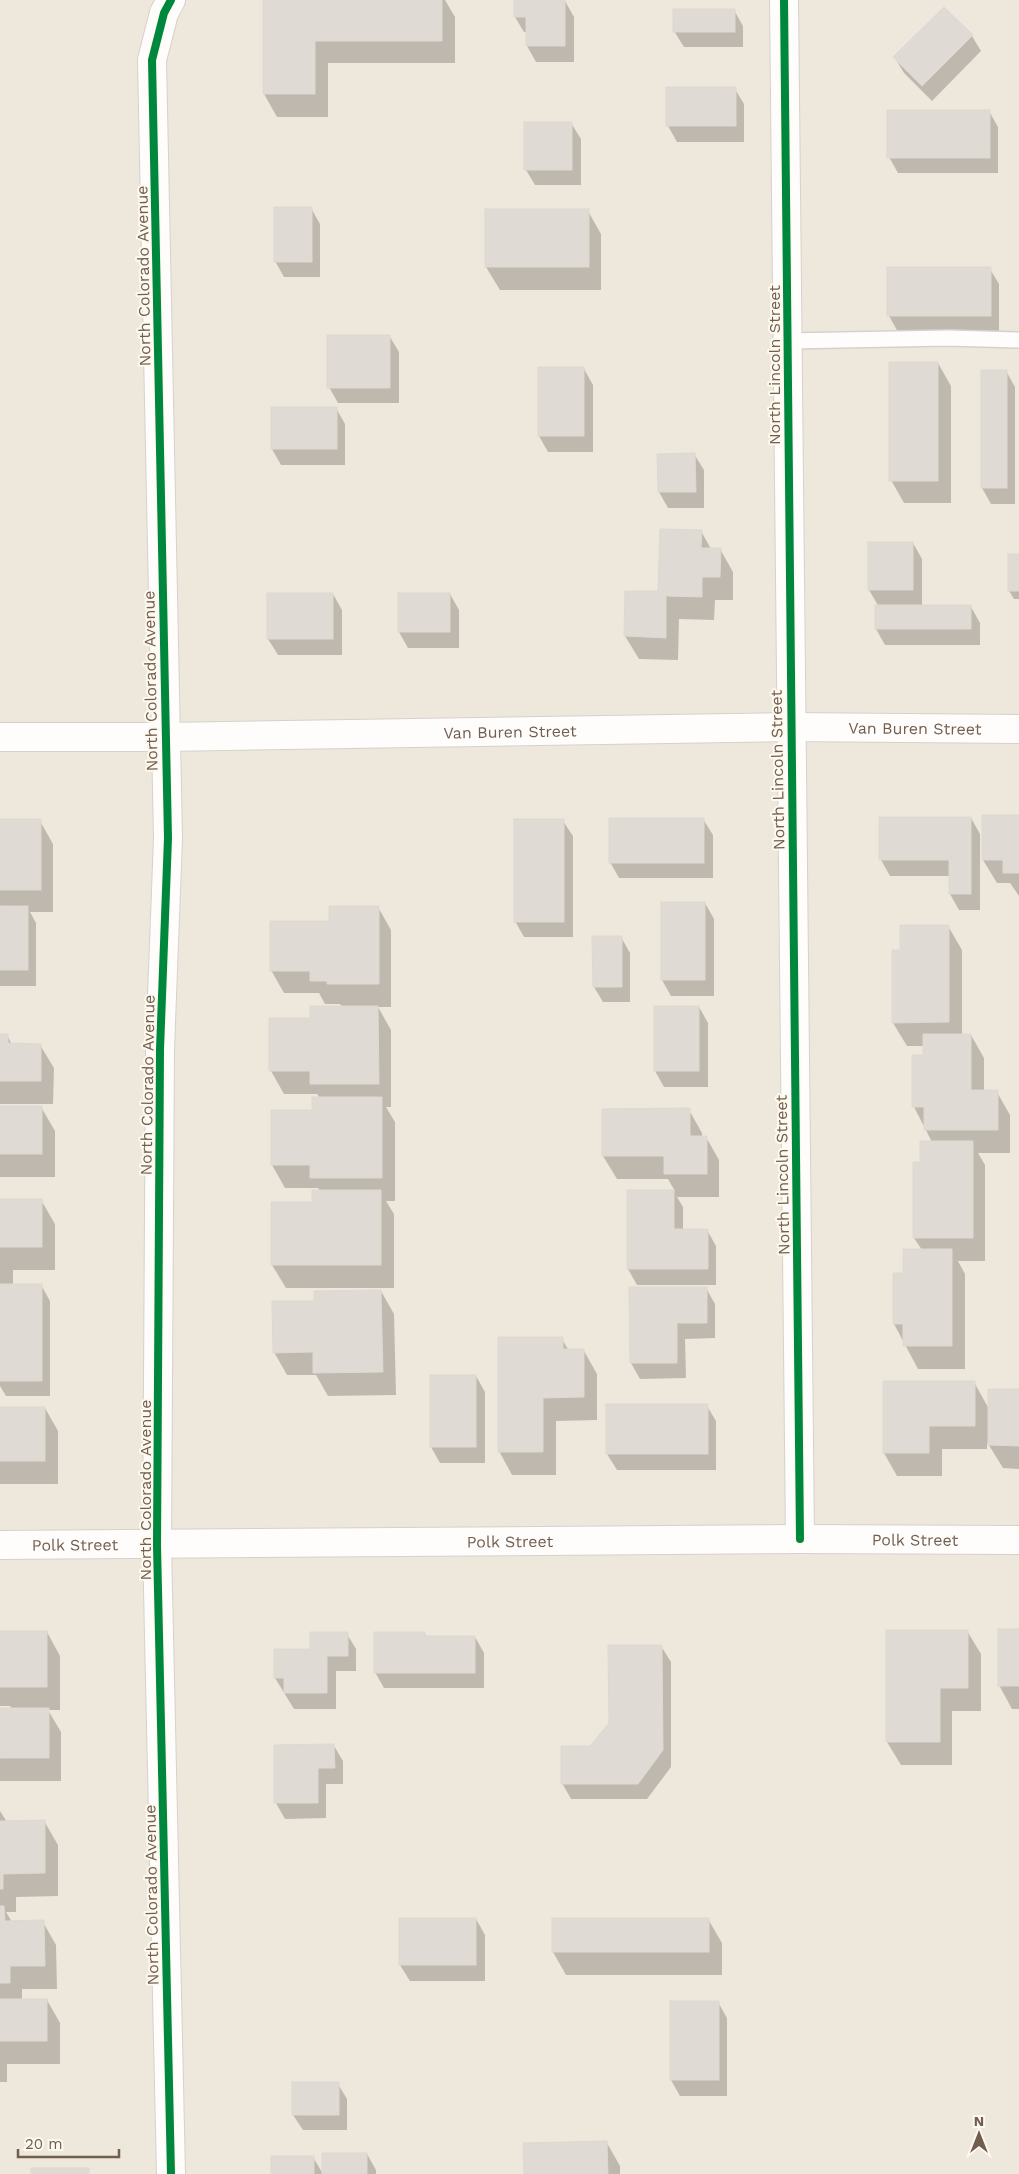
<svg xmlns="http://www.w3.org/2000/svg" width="1019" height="2174" viewBox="0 0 1019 2174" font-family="'Work Sans',sans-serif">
	<rect width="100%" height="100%" fill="#f6f4ed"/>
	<rect fill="#eee7db" x="0" y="0" width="1019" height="2174"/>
	<g fill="#0003">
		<polygon points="264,0 445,0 455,17 455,63 328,63 328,117 277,117 264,94"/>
		<polygon points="565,1 574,17 574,62 536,62 527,46 527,32 524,32 515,17"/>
		<polygon points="734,10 743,26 743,47 684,47 674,31"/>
		<polygon points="972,36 981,51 932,101 904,73 895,58"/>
		<polygon points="735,89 744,104 744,142 677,142 668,126"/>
		<polygon points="989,111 998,127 998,173 898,173 889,157"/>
		<polygon points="571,123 581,139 581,185 535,185 526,170"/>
		<polygon points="311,208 320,224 320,277 284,277 275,261"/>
		<polygon points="588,211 601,234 601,290 500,290 486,267"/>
		<polygon points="990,269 999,284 999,332 898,332 889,316"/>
		<polygon points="390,337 399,352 399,403 338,403 329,387"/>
		<polygon points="938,363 951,386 951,503 904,503 891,480"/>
		<polygon points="584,369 593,385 593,452 548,452 539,436"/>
		<polygon points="982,371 1006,371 1015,387 1015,504 991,504 982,488"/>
		<polygon points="336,408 345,424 345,465 281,465 272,449"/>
		<polygon points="694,454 704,470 704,508 668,508 659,492 659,455"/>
		<polygon points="701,531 711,549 720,549 733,572 733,600 715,600 714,620 679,619 678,660 639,659 625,636 626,592 660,593"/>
		<polygon points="913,543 922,559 922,607 971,607 980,623 980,645 885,645 876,629 879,607 869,590"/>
		<polygon points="1010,556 1019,556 1019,599 1014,599 1009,591"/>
		<polygon points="333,594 342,610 342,655 278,655 268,639"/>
		<polygon points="399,594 450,594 459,610 459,648 408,648 399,632"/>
		<polygon points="983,817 1019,817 1019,896 1010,883 997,883 983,860"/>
		<polygon points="881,818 971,818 980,834 980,910 959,910 950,894 950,876 890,876 881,860"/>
		<polygon points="703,819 713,835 713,878 619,878 610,862"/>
		<polygon points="0,821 40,821 53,844 53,912 30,912 36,923 36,986 0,986"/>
		<polygon points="563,821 573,836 573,937 524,937 515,921"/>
		<polygon points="705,903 714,919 714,996 671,996 662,980"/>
		<polygon points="378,907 391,930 391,1007 378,1007 391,1030 391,1107 386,1107 395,1122 395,1201 386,1201 394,1214 394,1288 286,1288 272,1265 272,1203 313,1203 320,1191 318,1188 285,1188 272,1165 313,1111 320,1098 317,1094 284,1094 271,1071 311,1019 342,1007 340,1004 325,1004 319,993 284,993 271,970 330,922"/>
		<polygon points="948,926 962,950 962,1035 971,1035 984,1058 984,1092 997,1092 1010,1115 1010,1153 978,1153 985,1165 985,1261 958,1261 965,1274 965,1369 918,1369 894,1324 904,1274 922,1250 914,1238 922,1163 932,1142 914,1107 914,1056 924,1056 924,1046 907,1046 893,1023 901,952"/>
		<polygon points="621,937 630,953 630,1002 603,1002 594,987"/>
		<polygon points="699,1007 708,1023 708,1087 664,1087 655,1071"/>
		<polygon points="0,1035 7,1035 12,1045 40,1045 54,1068 53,1104 0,1104"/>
		<polygon points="41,1107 55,1131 55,1177 0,1177 0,1108"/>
		<polygon points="689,1110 702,1133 702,1137 706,1137 719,1160 719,1197 677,1197 683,1207 683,1230 707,1230 716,1246 716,1285 637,1285 628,1269 628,1191 675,1191 668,1179 617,1179 603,1156"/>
		<polygon points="0,1200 41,1200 55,1224 55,1270 13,1270 13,1285 41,1285 50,1301 50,1396 6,1396 0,1386"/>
		<polygon points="706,1288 715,1304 715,1338 685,1339 686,1378 640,1379 631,1363 630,1289"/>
		<polygon points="381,1291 394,1314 396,1395 328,1396 316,1375 287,1375 274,1352 315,1302"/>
		<polygon points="562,1339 569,1351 584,1351 597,1374 597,1420 556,1421 556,1475 512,1475 499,1451"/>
		<polygon points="476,1376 485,1392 485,1463 440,1463 431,1447"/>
		<polygon points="884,1382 974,1382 989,1409 1019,1391 1019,1469 1003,1468 987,1442 987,1449 942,1449 942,1476 897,1476 884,1453"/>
		<polygon points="607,1406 707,1406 716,1421 716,1470 617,1470 607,1454"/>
		<polygon points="0,1408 45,1408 58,1431 58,1484 0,1484"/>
		<polygon points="1019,1630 1019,1709 1012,1709 999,1685"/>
		<polygon points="967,1631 981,1654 981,1711 952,1711 952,1765 901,1765 887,1742"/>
		<polygon points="0,1632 47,1632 60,1656 60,1710 48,1710 61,1732 61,1781 0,1781 0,1709 12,1709 10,1706 0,1706"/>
		<polygon points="347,1634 356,1649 356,1671 336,1671 336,1709 294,1709 275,1678 312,1650"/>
		<polygon points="425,1634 427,1637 475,1637 484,1653 484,1688 384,1688 375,1672"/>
		<polygon points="661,1646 671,1662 671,1767 647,1799 571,1799 562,1783 610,1723"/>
		<polygon points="334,1746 343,1761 343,1784 326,1784 326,1818 285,1819 276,1803"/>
		<polygon points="0,1811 7,1822 44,1821 58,1845 58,1896 16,1897 16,1912 6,1912 12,1922 43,1922 56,1945 57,1989 22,1989 22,2000 47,2000 60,2023 60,2064 7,2064 7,2082 0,2082"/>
		<polygon points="400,1919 476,1919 485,1935 485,1981 410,1981 400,1965"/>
		<polygon points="708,1919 722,1943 722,1975 566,1975 553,1952"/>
		<polygon points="718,2002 727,2018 727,2096 680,2096 671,2080"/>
		<polygon points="338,2084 347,2099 347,2130 303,2130 293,2115"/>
		<polygon points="607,2143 620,2166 620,2174 525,2174"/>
		<polygon points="367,2154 376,2170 376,2174 323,2174"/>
		<polygon points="313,2157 323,2174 272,2174"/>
	</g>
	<g fill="#dfdad3" stroke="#ded8d0">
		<polygon points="263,0 442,0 442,41 315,41 315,94 263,94"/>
		<polygon points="514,0 565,0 565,46 526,46 526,17 514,17"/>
		<polygon points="944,7 973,35 922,86 893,57"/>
		<rect x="673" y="9" width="62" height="23"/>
		<rect x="666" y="87" width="70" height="39"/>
		<rect x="887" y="110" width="103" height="48"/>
		<rect x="524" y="122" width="48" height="48"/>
		<rect x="274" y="207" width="38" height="55"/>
		<rect x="485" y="209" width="104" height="58"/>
		<rect x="887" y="267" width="104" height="49"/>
		<rect x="327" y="335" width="63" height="53"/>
		<rect x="889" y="362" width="49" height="119"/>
		<rect x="538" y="367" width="46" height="69"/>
		<rect x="981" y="370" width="26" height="118"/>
		<rect x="271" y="407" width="66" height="42"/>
		<polygon points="695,453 696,492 658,492 657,454"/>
		<polygon points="660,529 702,530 701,548 721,548 720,577 702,577 702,597 666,596 666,638 624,636 625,591 658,591"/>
		<rect x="868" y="542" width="45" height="48"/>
		<rect x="1008" y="554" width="11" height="37"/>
		<rect x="267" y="593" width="66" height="46"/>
		<rect x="398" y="593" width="52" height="39"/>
		<rect x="875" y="605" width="96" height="24"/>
		<polygon points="982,815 1019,815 1019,873 1003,873 1003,860 982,860"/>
		<polygon points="879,817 971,817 971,894 949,894 949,860 879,860"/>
		<rect x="609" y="818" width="95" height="45"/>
		<rect x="0" y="819" width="41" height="71"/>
		<rect x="514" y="819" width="50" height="103"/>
		<rect x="661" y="902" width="44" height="78"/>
		<rect x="0" y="906" width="28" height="64"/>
		<polygon points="329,906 379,906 379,984 327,984 327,981 310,981 310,971 270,971 270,921 329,921"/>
		<polygon points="900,925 949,925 949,1022 892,1023 892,950 900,950"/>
		<polygon points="592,936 622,936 622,987 593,987"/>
		<polygon points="310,1006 378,1006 379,1084 310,1084 310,1071 269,1071 269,1018 310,1018"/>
		<rect x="654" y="1006" width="45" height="65"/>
		<polygon points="0,1034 8,1034 8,1043 41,1044 41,1081 0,1081"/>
		<polygon points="923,1034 971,1034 971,1090 998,1090 998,1130 924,1130 924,1107 912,1107 912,1055 923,1055"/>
		<polygon points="312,1097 382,1097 382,1178 310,1178 310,1165 271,1165 271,1110 312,1110"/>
		<rect x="0" y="1106" width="42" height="48"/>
		<polygon points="690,1108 690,1136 707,1136 707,1174 664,1174 664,1156 602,1156 602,1109"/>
		<polygon points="920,1141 973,1141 973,1238 913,1238 913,1162 920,1162"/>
		<polygon points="312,1190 381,1190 381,1265 271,1265 271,1202 312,1202"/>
		<polygon points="627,1190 674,1190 674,1229 708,1229 708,1269 627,1269"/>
		<rect x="0" y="1199" width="42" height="48"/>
		<polygon points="903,1249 952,1249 952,1346 903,1346 903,1324 893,1324 893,1273 903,1273"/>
		<rect x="0" y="1284" width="42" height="97"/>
		<polygon points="629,1287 707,1287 707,1323 677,1323 677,1363 630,1363"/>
		<polygon points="381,1290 383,1372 313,1373 313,1352 273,1353 272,1301 314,1301 314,1291"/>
		<polygon points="498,1337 563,1337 563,1349 584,1349 584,1397 543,1398 543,1452 498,1452"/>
		<rect x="430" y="1375" width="46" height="72"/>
		<polygon points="883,1381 975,1381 975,1426 929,1426 929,1453 883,1453"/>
		<polygon points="988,1389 1019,1389 1019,1446 988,1445"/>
		<rect x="606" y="1404" width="102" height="50"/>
		<rect x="0" y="1407" width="45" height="54"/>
		<rect x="998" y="1629" width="21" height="57"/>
		<polygon points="886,1630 968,1630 968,1688 940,1688 940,1742 886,1742"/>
		<rect x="0" y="1631" width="47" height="56"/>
		<polygon points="310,1632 348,1632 348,1656 327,1656 327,1693 284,1693 284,1678 274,1678 274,1649 310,1649"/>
		<polygon points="374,1632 425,1632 425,1636 475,1636 475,1673 374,1673"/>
		<polygon points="608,1645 662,1645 663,1750 638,1784 561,1784 561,1746 590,1746 609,1723"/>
		<rect x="0" y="1708" width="49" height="50"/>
		<polygon points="334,1744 335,1768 318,1768 318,1803 274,1803 274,1745"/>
		<polygon points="45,1820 45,1873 3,1874 3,1889 0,1889 0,1821"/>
		<polygon points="0,1906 4,1906 5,1921 44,1920 45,1966 10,1966 10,1983 0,1983"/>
		<rect x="399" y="1918" width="77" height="47"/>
		<rect x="552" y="1918" width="157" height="34"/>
		<rect x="0" y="1999" width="47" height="42"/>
		<rect x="670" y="2001" width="49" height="79"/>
		<rect x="292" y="2082" width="47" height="33"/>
		<polygon points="607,2141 608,2174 524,2174 523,2143"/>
		<rect x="322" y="2153" width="45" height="21"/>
		<rect x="271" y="2156" width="43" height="18"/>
		<rect x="31" y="2168" width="58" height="6"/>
	</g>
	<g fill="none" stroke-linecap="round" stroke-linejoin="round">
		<defs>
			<polyline id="lane" points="787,341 948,338 1019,340"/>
			<g id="street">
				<polyline points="784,0 800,1539"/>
				<path id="s1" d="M0,737H165L791,727L1019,729"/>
				<path id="s2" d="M0,1545L800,1539L1019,1540"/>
				<polyline points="171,2174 157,1545 160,1049 168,838 152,60 164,13 171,0"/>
			</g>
		</defs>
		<use href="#lane" stroke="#d6d1cb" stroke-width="18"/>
		<use href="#street" stroke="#d6d1cb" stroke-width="30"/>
		<use href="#lane" stroke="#fefdfc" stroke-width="15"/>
		<use href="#street" stroke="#fefdfc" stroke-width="28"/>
		<defs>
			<g id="cycleway">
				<polyline points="784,0 800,1539"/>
				<polyline points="171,2174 157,1545 160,1049 168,838 152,60 164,13 171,0"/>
			</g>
		</defs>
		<use href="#cycleway" stroke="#fdf9ef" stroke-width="11"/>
		<use href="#cycleway" stroke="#00873e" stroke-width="8"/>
	</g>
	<g text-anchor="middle" stroke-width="4" stroke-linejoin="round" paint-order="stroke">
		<g font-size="16" fill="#725e4f" stroke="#fdf9ef">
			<text transform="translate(143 276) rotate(-91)" y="6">North Colorado Avenue</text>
			<text transform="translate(774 365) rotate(-90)" y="6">North Lincoln Street</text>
			<text transform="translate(150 681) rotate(-91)" y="6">North Colorado Avenue</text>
			<text dy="6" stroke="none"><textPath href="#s1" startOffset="915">Van Buren Street</textPath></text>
			<text dy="6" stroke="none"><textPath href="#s1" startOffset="510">Van Buren Street</textPath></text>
			<text transform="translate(777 770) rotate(-91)" y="6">North Lincoln Street</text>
			<text transform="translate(147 1085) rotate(-89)" y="6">North Colorado Avenue</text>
			<text transform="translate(782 1175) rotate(-91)" y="6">North Lincoln Street</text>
			<text transform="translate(145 1490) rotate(-90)" y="6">North Colorado Avenue</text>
			<text dy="6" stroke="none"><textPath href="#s2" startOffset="915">Polk Street</textPath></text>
			<text dy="6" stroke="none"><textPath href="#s2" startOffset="510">Polk Street</textPath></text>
			<text dy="6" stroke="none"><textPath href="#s2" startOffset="75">Polk Street</textPath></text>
			<text transform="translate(151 1895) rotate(-91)" y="6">North Colorado Avenue</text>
		</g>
	</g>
	<g transform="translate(979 2134)" stroke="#fdf9ef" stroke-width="4" paint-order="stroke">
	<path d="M0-4L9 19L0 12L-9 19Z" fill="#725e4f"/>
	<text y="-8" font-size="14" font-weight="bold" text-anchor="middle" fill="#725e4f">N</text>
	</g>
	<path d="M18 2149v8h101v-8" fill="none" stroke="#725e4f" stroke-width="2.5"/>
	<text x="25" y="2149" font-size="15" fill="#725e4f" stroke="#fdf9ef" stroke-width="4" paint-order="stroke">20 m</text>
</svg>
